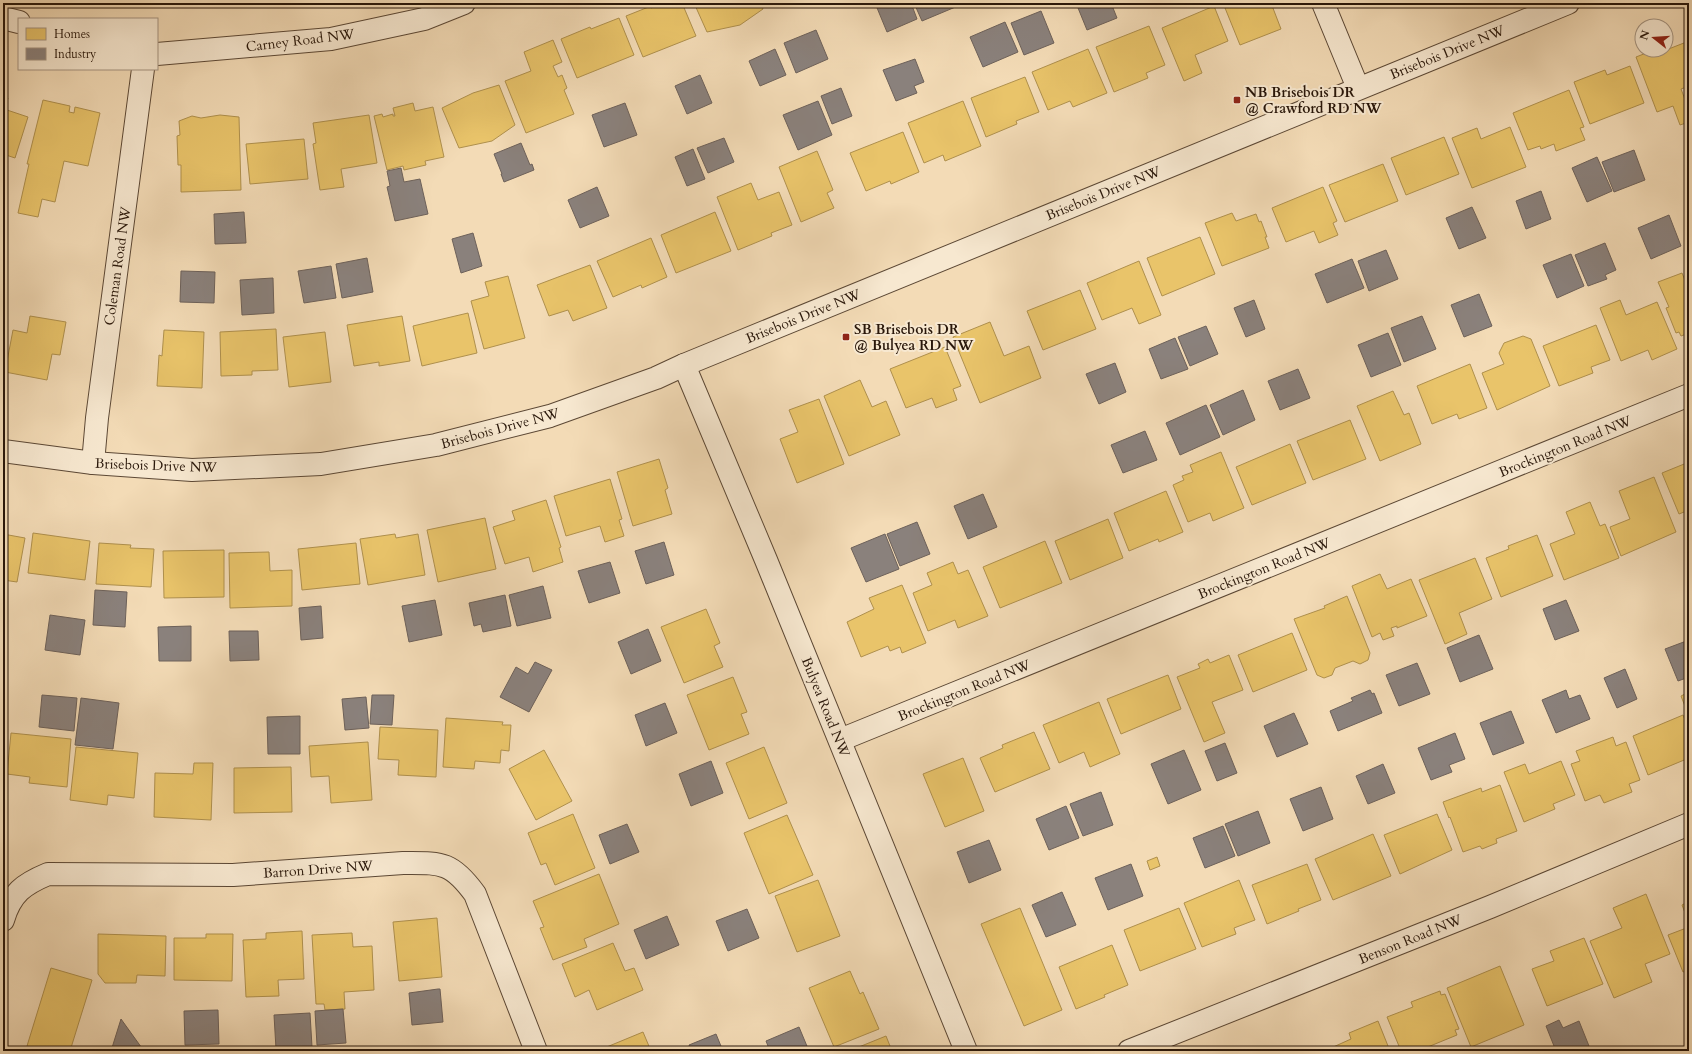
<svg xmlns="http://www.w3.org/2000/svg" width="1692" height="1054" viewBox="0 0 1692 1054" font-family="Cardo,serif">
	<rect width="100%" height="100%" fill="#f3dbb6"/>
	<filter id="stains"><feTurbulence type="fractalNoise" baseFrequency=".005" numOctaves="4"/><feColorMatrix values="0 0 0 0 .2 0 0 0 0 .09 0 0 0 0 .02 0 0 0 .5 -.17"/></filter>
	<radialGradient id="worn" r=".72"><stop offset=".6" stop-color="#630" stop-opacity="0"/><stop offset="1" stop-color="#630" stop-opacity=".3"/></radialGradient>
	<g fill="#e9c46a" stroke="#af904d">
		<polygon points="665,3 682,3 696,36 643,57 626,16 651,6 651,8"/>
		<polygon points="694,3 761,3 763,9 740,25 707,32"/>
		<polygon points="1223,3 1271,3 1281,29 1240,45"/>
		<polygon points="1214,6 1228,41 1195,55 1202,73 1184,81 1162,28"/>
		<polygon points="619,18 634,55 577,78 561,39 590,27 591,29"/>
		<polygon points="1149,26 1165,65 1146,73 1148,78 1114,92 1096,47"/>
		<polygon points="553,40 562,62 553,66 558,77 562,75 567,88 564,90 574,114 526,133 505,81 531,71 524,52"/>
		<polygon points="1689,41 1689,86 1681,89 1689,110 1689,122 1680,125 1673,106 1657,112 1636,57 1654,50 1666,50"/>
		<polygon points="1088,49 1107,93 1073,107 1070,101 1048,110 1032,72"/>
		<polygon points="1630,66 1644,103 1590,124 1574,82 1605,70 1607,75"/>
		<polygon points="1025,77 1039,112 1016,121 1017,124 986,137 971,98"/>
		<polygon points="499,85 515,125 492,141 459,148 442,108 473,93"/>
		<polygon points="1569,90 1584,127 1580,128 1585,140 1556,151 1554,144 1541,149 1540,146 1528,150 1513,113"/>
		<polygon points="3,97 8,98 4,109 28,117 15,158 3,154"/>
		<polygon points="43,100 70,106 69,112 74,113 75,107 100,113 88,166 64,161 55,202 42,199 38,217 18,213 29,164 27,164"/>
		<polygon points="963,101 981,146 945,161 943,155 924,163 908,123"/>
		<polygon points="413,103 415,111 433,107 444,157 425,161 426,165 404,170 403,166 387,170 374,116 382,114 383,117 393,114 393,116 395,116 393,108"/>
		<polygon points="220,115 239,117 241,190 181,192 181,165 178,165 177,136 180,135 179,121 192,116 201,118"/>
		<polygon points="369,115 377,163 341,169 344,187 320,190 313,144 316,143 313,123"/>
		<polygon points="1510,127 1526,167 1472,188 1452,138 1477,128 1481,139"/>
		<polygon points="903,132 919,172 891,184 890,181 866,191 850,153"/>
		<polygon points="1444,137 1459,174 1406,195 1391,158"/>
		<polygon points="304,139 308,179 250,184 246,144"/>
		<polygon points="817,151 833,190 827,193 834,208 801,222 779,167"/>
		<polygon points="1383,164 1398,201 1345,222 1329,185"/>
		<polygon points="751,183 758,200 779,192 792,225 771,233 772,236 738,250 717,197"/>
		<polygon points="1323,187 1337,221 1333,223 1338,235 1319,243 1314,231 1286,242 1272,208"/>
		<polygon points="715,212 731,251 676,273 661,235"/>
		<polygon points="1232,213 1236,221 1256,214 1259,222 1261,221 1267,237 1265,237 1269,248 1222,266 1205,223"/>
		<polygon points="1200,237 1215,274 1162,296 1147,258"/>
		<polygon points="651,238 667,277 642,288 641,285 613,297 597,261"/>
		<polygon points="1139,261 1161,315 1139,324 1132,308 1102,320 1087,283"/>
		<polygon points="590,265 607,308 573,321 568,310 549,316 537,285"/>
		<polygon points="1682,273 1689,290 1689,333 1681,336 1679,332 1676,333 1666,308 1669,307 1658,282"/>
		<polygon points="508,276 525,338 484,349 471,301 489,296 485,282"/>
		<polygon points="1080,290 1096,329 1043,350 1027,311"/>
		<polygon points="1620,300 1626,315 1657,302 1677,349 1652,360 1648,350 1621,361 1600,308"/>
		<polygon points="468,313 477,353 422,366 413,326"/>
		<polygon points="30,316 66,322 60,355 52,354 47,380 5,372 13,330 27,333"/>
		<polygon points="402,316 410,361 379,366 379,362 354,366 347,325"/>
		<polygon points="990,322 1004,356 1029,346 1041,378 980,403 953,337"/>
		<polygon points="1596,325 1610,360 1591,367 1593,373 1559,386 1543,346"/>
		<polygon points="276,329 278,370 252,371 252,375 221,376 220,332"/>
		<polygon points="164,330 204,332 202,388 157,386 159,355 162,356"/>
		<polygon points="325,332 331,382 289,387 283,337"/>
		<polygon points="1523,336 1531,339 1550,386 1497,410 1482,373 1504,364 1499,353 1504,343"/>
		<polygon points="945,347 961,386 953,389 957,400 936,408 932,398 906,408 890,369"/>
		<polygon points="1470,364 1487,408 1459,419 1457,414 1432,424 1417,386"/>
		<polygon points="860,380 872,407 886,401 900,435 849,456 824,396"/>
		<polygon points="1393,391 1404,415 1409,413 1421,444 1380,461 1357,406"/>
		<polygon points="819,399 844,464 797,483 780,439 798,432 789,410"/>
		<polygon points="1350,420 1366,459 1313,480 1297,441"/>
		<polygon points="1290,444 1306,483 1252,505 1236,467"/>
		<polygon points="1221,452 1244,508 1213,521 1210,513 1188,522 1173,485 1184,480 1182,476 1193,472 1190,465"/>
		<polygon points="659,459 668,488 665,490 672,514 633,526 617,472"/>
		<polygon points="1689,462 1689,510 1679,514 1662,473"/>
		<polygon points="1654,477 1676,532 1621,556 1610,527 1630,519 1619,491"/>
		<polygon points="610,479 622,519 619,520 624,536 605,542 600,526 566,536 554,496"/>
		<polygon points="1166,491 1183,532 1159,542 1158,539 1129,551 1114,513"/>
		<polygon points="546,500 561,547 559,548 563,562 533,572 529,557 505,564 493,527 515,520 512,511"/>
		<polygon points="1590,502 1600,526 1605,524 1619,558 1564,580 1550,544 1575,534 1566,512"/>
		<polygon points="485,518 496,569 438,582 427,530"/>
		<polygon points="1108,519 1123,558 1070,580 1055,541"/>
		<polygon points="33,533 90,541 85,580 28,573"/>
		<polygon points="3,534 25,538 17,582 3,580"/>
		<polygon points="395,534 396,538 418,534 425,575 368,585 360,539"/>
		<polygon points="1537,535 1553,576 1501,597 1486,558 1509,549 1508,546"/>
		<polygon points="1045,541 1062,583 1000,608 983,567"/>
		<polygon points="99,543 131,545 130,548 154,549 151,587 96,584"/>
		<polygon points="356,543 360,584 302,590 298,549"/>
		<polygon points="224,550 224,597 164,598 163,551"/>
		<polygon points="269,552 270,571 292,570 292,606 230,608 229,553"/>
		<polygon points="1475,558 1492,599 1459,613 1467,634 1445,644 1419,580"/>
		<polygon points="953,562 958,574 968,570 988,616 958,628 955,620 928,631 913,593 932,585 927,573"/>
		<polygon points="1380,574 1387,589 1411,579 1427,616 1397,628 1397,626 1391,628 1394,636 1383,640 1380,633 1372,637 1352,586"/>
		<polygon points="902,585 926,643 902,653 900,647 890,651 888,646 861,657 847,622 874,609 869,598"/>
		<polygon points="1347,596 1370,653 1368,660 1360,664 1353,661 1335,668 1332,675 1324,678 1317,675 1294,619 1325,608 1324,606"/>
		<polygon points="706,609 720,643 714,646 723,667 684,683 661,627"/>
		<polygon points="1292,633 1307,670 1253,692 1238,655"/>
		<polygon points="1229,655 1243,690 1212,702 1225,733 1204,742 1177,677 1200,668 1198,664 1208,659 1210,663"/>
		<polygon points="1168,675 1181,709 1121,734 1107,699"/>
		<polygon points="733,677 747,712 741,714 749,734 709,750 687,695"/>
		<polygon points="1689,692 1689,714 1688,714 1681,696"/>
		<polygon points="1099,702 1120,754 1090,767 1084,752 1059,763 1043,725"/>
		<polygon points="1683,715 1689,729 1689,758 1648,775 1633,736"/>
		<polygon points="446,718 503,722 502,725 511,725 509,751 501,750 500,763 475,761 474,769 443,767"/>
		<polygon points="380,727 438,730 436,777 398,775 399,760 378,759"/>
		<polygon points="1034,732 1050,769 995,792 980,758 1003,748 1002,745"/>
		<polygon points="11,733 71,739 67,787 29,783 30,777 7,774"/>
		<polygon points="1613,737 1616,746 1626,742 1640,780 1629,784 1632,792 1604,803 1600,795 1585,801 1571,764 1580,761 1576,751"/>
		<polygon points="368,742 372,800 331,803 329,776 311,777 309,746"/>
		<polygon points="76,747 138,753 134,798 108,795 107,805 70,800"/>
		<polygon points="764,747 787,803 749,819 726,763"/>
		<polygon points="544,750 572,801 536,820 509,769"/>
		<polygon points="963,758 984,811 945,827 923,774"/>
		<polygon points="1561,761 1575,795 1553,804 1555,809 1524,822 1504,772 1525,764 1529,774"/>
		<polygon points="194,763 213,763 211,820 154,817 155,773 193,774"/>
		<polygon points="291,767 292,812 234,813 234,768"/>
		<polygon points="1500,785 1517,831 1496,839 1497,843 1482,849 1480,846 1463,852 1450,817 1449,818 1443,802 1481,788 1482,792"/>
		<polygon points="573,814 595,868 555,885 546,863 541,865 528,833"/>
		<polygon points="1437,814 1452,850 1400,874 1384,835"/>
		<polygon points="787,815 813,875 769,894 744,833"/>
		<polygon points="1373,834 1391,876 1333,900 1315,859"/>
		<polygon points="1157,857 1160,866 1150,870 1147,861"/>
		<polygon points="1307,864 1321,900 1298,909 1299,911 1267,924 1252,885"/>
		<polygon points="599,874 619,924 584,939 587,947 553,960 540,928 544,927 533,901"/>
		<polygon points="818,880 840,936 797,952 775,896"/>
		<polygon points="1239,880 1255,920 1234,928 1236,934 1202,947 1184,903"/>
		<polygon points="1646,894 1670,954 1645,964 1652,982 1614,998 1590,941 1622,928 1613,908"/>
		<polygon points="1689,901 1689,923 1682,905"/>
		<polygon points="1020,908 1062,1010 1024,1026 981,924"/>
		<polygon points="1179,908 1196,949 1140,971 1124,930"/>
		<polygon points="437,918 442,977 399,981 393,922"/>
		<polygon points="1689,927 1689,970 1683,972 1668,935"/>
		<polygon points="302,931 304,979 278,980 279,996 246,997 243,940 266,939 266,933"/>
		<polygon points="352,933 353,947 372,946 374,990 344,992 345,1009 325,1010 324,1004 316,1004 312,935"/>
		<polygon points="98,934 166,936 165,976 137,975 136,983 105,983 98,974"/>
		<polygon points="206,934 233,934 232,981 174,980 174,938 206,938"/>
		<polygon points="1584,938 1603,984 1547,1006 1532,969 1554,961 1550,951"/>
		<polygon points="613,943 625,971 634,968 643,990 597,1010 589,990 575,997 562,964"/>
		<polygon points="1112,945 1128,985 1104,995 1105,997 1076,1009 1059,967"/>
		<polygon points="1500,966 1524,1025 1471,1047 1447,988"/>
		<polygon points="51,968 92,980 70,1051 44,1051 27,1046"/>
		<polygon points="850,971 860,994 863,992 879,1029 834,1047 809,988"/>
		<polygon points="1440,991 1441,995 1445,994 1459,1029 1455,1030 1457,1035 1418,1051 1401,1051 1387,1017 1413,1007 1411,1002"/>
		<polygon points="1378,1021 1390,1051 1332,1051 1331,1048 1351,1039 1349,1033"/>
		<polygon points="643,1032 651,1051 597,1051"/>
		<polygon points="886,1036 892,1051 849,1051"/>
		<polygon points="674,1047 676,1051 663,1051"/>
		<polygon points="1320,1047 1322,1051 1309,1051"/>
	</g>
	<g fill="#8a817c" stroke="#6d615a">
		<polygon points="875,3 911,3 917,19 887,32"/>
		<polygon points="914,3 965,3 922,21"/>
		<polygon points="1076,3 1111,3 1117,18 1087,30"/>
		<polygon points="1041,11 1054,43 1024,55 1011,23"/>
		<polygon points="1005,22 1018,52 983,67 970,37"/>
		<polygon points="816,30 828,59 796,73 784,43"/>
		<polygon points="775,49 786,75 760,86 749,61"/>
		<polygon points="915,59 924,82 914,86 917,93 896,101 883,70"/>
		<polygon points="700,75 712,103 687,114 675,86"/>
		<polygon points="841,88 852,116 832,124 821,96"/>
		<polygon points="818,101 832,135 798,150 783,115"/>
		<polygon points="625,103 637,135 604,147 592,115"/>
		<polygon points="724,138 734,162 708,173 697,148"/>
		<polygon points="521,143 530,165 532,164 534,170 504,182 501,174 502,174 494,154"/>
		<polygon points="693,149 705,179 687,186 675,157"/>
		<polygon points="1634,150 1645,180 1614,192 1602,162"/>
		<polygon points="1597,157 1612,191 1587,202 1572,168"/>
		<polygon points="401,168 404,182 420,179 428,214 395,221 387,187 390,186 387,171"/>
		<polygon points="597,187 609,216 580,228 568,200"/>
		<polygon points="1541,191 1551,219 1526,229 1516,201"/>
		<polygon points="1472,207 1486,238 1459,249 1446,218"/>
		<polygon points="244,212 246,243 215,244 214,214"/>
		<polygon points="1669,215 1681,246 1651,259 1638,228"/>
		<polygon points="473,233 482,266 461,273 452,239"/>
		<polygon points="1605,243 1616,270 1605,275 1607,279 1588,286 1575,255"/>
		<polygon points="1386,250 1398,279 1369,291 1358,261"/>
		<polygon points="1571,254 1584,286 1557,298 1543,265"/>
		<polygon points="367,258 373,292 342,298 336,264"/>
		<polygon points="1352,259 1364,288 1327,303 1315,274"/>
		<polygon points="331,266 336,298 304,303 298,271"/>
		<polygon points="181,271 215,272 214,303 180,302"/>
		<polygon points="273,278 274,313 242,315 240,280"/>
		<polygon points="1479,294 1492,326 1464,337 1451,305"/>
		<polygon points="1254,300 1265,329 1246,337 1234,308"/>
		<polygon points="1422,316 1436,349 1404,362 1391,328"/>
		<polygon points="1206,326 1218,354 1190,366 1178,337"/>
		<polygon points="1388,333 1401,365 1371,377 1358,345"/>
		<polygon points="1175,338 1188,369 1161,379 1149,349"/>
		<polygon points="1115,363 1126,392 1099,404 1086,374"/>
		<polygon points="1298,369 1310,398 1280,410 1268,381"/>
		<polygon points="1243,390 1255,420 1223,435 1210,405"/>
		<polygon points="1206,405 1220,437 1180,455 1166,423"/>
		<polygon points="1145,431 1157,460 1123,473 1111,445"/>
		<polygon points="983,494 997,527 968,539 954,506"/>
		<polygon points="917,522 930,554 900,566 887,534"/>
		<polygon points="885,534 899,569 866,582 851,548"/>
		<polygon points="664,542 674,575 646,584 635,551"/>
		<polygon points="610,562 620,593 589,603 578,571"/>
		<polygon points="543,586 551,618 517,626 509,595"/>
		<polygon points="95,590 127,592 125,627 93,625"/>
		<polygon points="505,595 511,626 483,632 481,624 474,626 469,603"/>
		<polygon points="435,600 442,635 409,642 402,606"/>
		<polygon points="1566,600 1579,631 1555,640 1543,609"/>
		<polygon points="321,606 323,638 301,640 299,608"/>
		<polygon points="50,615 85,620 80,655 45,650"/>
		<polygon points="191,626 191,661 159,661 158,627"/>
		<polygon points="648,629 661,661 631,674 618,642"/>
		<polygon points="229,631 258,631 259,660 230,661"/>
		<polygon points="1479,635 1493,669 1460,682 1447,648"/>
		<polygon points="1689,640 1689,677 1678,681 1665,649"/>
		<polygon points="535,662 552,670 529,712 500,697 516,667 528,674"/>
		<polygon points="1417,663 1430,694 1399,706 1386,675"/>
		<polygon points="1625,669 1637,699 1617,708 1604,678"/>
		<polygon points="1370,690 1372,694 1374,693 1382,713 1338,731 1330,711 1353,701 1351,698"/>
		<polygon points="1566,690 1569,699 1580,695 1590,719 1556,733 1542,700"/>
		<polygon points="42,695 77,698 74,731 39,727"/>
		<polygon points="372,695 394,695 392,725 370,724"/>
		<polygon points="366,697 369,728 345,730 342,699"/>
		<polygon points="81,698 119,703 113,749 75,745"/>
		<polygon points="665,703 677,733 646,746 635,715"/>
		<polygon points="1511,711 1524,743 1493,755 1480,723"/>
		<polygon points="1294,713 1308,744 1277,757 1264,726"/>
		<polygon points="300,716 300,754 268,754 267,717"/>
		<polygon points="1455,733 1465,759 1449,765 1452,772 1431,780 1418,748"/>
		<polygon points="1225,743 1237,773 1217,781 1205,751"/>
		<polygon points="1184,750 1201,790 1168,804 1151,764"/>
		<polygon points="711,761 723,793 691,806 679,774"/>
		<polygon points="1383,764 1395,793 1368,804 1356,776"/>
		<polygon points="1321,787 1333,819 1303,831 1290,799"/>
		<polygon points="1101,792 1113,825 1083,836 1070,804"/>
		<polygon points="1066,806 1079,838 1049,850 1036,819"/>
		<polygon points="1258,811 1270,843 1238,856 1225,824"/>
		<polygon points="627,824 639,852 610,864 599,835"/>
		<polygon points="1223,826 1235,856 1205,868 1193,838"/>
		<polygon points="989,840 1001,870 969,883 957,852"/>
		<polygon points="1131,864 1143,896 1108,910 1095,878"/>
		<polygon points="1062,892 1076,925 1046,937 1032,905"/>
		<polygon points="747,909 759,938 728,951 716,921"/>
		<polygon points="667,916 679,945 646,959 634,930"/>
		<polygon points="438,989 440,989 443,1022 412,1025 409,993"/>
		<polygon points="343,1009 346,1043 317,1045 315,1011"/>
		<polygon points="218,1010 219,1044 185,1045 184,1011"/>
		<polygon points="310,1013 312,1047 276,1049 274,1015"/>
		<polygon points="121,1019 144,1051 111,1051"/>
		<polygon points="1559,1020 1563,1028 1579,1021 1591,1051 1556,1051 1546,1026"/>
		<polygon points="799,1027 809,1051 770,1051 766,1041"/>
		<polygon points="716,1034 723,1051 691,1051 689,1045"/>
	</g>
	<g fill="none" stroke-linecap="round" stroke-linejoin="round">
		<defs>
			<g id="minor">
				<polyline points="1323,3 1358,88"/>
				<polyline points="3,18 19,22"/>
				<polyline points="157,54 331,39 424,19 464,3"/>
				<polyline points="93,463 97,418 143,69"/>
				<polyline points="840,740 1689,395"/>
				<path d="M3,920C11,893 24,884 48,874L233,875L403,863C441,863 451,861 475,894L536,1051"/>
				<polyline points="1129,1051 1490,907 1689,824"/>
			</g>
			<g id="tertiary">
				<polyline points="684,365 766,560 966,1051"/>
				<polyline points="3,451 93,463 192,470 321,464 436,445 550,416 656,378 684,365 1568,3"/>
			</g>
		</defs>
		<use href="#minor" stroke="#5c4835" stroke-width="24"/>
		<use href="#tertiary" stroke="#5c4835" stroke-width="24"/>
		<use href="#minor" stroke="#f7e8d0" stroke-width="22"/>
		<use href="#tertiary" stroke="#f7e8d0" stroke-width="22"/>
	</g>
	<g fill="#8f2418" stroke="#f7e8d0" stroke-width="1.5">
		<rect x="1233" y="96" width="8" height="8" rx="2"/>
		<rect x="842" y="333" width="8" height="8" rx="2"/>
	</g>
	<g text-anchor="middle" stroke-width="4" stroke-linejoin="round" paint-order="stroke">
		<g font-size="14" fill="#29170a" stroke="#f7e8d0">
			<text transform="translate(300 40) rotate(-7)" y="5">Carney Road NW</text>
			<text transform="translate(1447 52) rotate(-22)" y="5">Brisebois Drive NW</text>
			<text transform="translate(1103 193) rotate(-22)" y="5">Brisebois Drive NW</text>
			<text transform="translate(117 266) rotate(-82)" y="5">Coleman Road NW</text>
			<text transform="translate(803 316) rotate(-22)" y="5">Brisebois Drive NW</text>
			<text transform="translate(500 428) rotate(-15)" y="5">Brisebois Drive NW</text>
			<text transform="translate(1565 446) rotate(-22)" y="5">Brockington Road NW</text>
			<text transform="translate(156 465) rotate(2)" y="5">Brisebois Drive NW</text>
			<text transform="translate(1264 568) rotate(-22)" y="5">Brockington Road NW</text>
			<text transform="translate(964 690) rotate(-22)" y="5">Brockington Road NW</text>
			<text transform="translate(826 707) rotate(68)" y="5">Bulyea Road NW</text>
			<text transform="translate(318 869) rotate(-4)" y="5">Barron Drive NW</text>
			<text transform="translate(1410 939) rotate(-22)" y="5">Benson Road NW</text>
		</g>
		<g font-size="14" font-weight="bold" fill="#29170a" stroke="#f7e8d0" text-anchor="start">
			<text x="1245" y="97">NB Brisebois DR<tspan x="1245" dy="16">@ Crawford RD NW</tspan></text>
			<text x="854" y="334">SB Brisebois DR<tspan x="854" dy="16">@ Bulyea RD NW</tspan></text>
		</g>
	</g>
	<rect width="1692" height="1054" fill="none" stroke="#f3dbb6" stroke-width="16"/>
	<rect x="4" y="4" width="1684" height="1046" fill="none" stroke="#29170a" stroke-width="2"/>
	<rect x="8" y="8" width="1676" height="1038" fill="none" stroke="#29170a"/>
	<rect x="18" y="18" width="140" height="52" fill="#f7e8d0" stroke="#a59481"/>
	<rect x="26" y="28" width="20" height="12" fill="#e9c46a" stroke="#a59481"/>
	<text x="54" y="38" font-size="12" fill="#29170a">Homes</text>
	<rect x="26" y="48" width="20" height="12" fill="#8a817c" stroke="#a59481"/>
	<text x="54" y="58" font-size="12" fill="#29170a">Industry</text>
	<g transform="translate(1654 38) rotate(287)"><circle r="19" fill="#f7e8d0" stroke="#a59481"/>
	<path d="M0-3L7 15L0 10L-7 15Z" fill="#8f2418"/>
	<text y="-6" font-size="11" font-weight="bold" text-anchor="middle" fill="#29170a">N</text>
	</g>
	<rect width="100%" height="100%" filter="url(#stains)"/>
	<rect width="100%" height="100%" fill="url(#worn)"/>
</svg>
